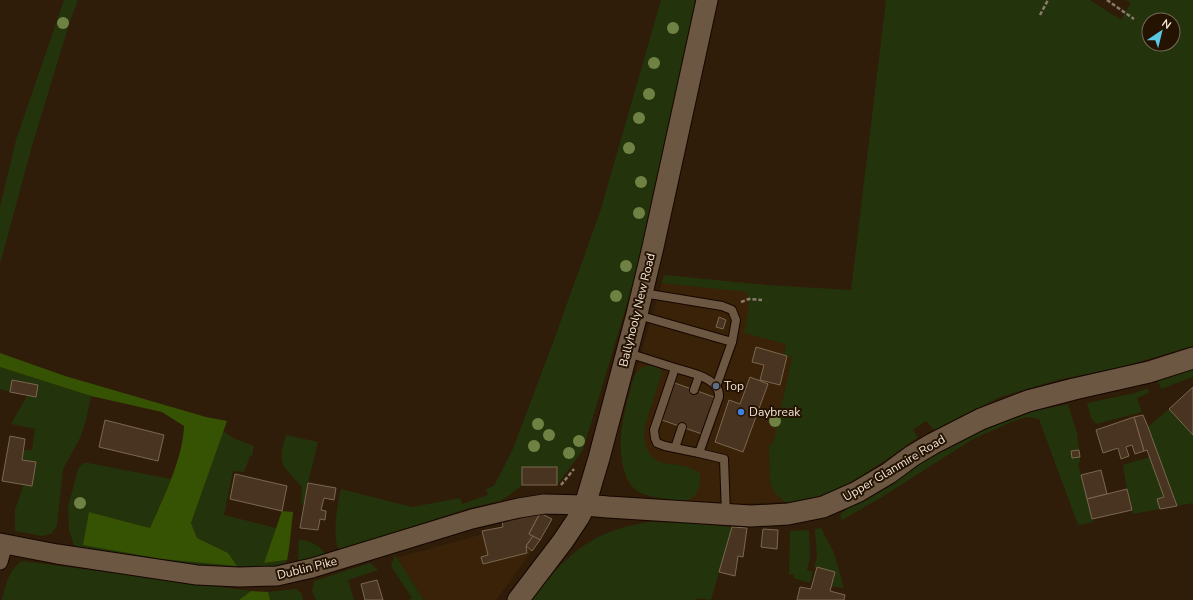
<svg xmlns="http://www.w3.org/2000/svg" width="1193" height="600" viewBox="0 0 1193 600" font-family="'Nunito Sans',sans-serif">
	<rect width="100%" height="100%" fill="#2f1d09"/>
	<g fill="#392207">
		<polygon points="664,275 766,285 808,343 802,497 781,502 734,504 675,500 642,493 633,488 626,478 622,463 621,442 623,423 628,399"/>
		<polygon points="540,513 552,519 540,540 496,600 424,600 397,558 483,534 482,531 503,527"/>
	</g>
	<g fill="#23340c" fill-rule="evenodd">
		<polygon points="64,0 78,0 70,21 32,146 0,264 0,207 16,140"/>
		<path d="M661,0H696L656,189L636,274L583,450L557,485L556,467H522V485L511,494L500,501L469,508L339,551C332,536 337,505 341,489L412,507L460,498L462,504L488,495L486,489L494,486L512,451L551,348L600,212Z"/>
		<path d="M886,0H1090L1121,20L1131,3L1125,0H1193V346L1118,368L1061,379L1000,397L935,431L926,421L913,430L918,437L893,455L834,494L796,503L785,502L774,492L770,482L769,444L773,445L792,357L784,355L786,344L744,333L749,306L747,292L662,283L664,275L766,285L851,290ZM1149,20H1173V44H1149Z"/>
		<path d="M653,365L657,367L662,372C657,388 652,403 647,419C646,424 644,429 644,434C644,445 649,458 660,462C674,466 688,463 700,474C701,485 697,499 685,501C677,502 668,499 660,498C651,496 639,495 633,487C614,464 621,421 629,395C634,378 633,367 653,365Z"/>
		<path d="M0,367L91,396C88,411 85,428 78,442C73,451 67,460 63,470L57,526L51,534L42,536L15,531V510L24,484L32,486L36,462L22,460L23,450H32L35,429L11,424L27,396L36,397L38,385L12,380L10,392L0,389Z"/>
		<polygon points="1193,367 1193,377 1161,389 1157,378"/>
		<polygon points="1148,388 1149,393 1137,398 1142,412 1096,424 1091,418 1087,403 1135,393"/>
		<polygon points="1068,404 1077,433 1079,450 1072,451 1072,458 1080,457 1080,462 1078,464 1093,522 1078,525 1039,419 1026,417 1009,423 973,439 882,497 842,520 840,515 847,509 879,491 924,461 970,433 1031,410 1040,410"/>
		<polygon points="1169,409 1193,435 1193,503 1177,506 1148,427"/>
		<polygon points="223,431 233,438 254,446 252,457 250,456 244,472 233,471 224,515 276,528 264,563 287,560 285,566 236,570 162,563 75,548 69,530 68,507 78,469 83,463 88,463 171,479 150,528 90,512 236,566 228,553 197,538 191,523"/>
		<path d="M286,435L318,442L308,483L304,504L301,503L302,487C297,481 283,468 282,461C280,453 284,442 286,435Z"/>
		<polygon points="1150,457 1164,497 1157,499 1160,509 1133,514 1127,489 1123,465"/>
		<path d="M649,522L696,523L732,527L711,600L697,598L696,600H531C557,568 580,539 622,528C631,525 640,524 649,522Z"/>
		<polygon points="821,528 834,553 844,588 831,586 835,572 814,567 817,556 815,529"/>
		<polygon points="809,530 810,557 807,570 813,572 810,583 793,578 794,575 789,574 790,531"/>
		<path d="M299,539C309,541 323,546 326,556L298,563Z"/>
		<polygon points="395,555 397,558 424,600 408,600 412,598 391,566"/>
		<path d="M22,561L251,591L239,600H2C6,584 8,571 22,561Z"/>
		<polygon points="370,563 378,570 348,580 354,600 316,600 312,591 314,581"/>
		<polygon points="296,589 302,594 303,600 270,600 268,592"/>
	</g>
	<g fill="#365303">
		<path d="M0,353L65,376L206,417L227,421L191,523L197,538L228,553L237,566L162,559L83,545L89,512L150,528C163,498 183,459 184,426L162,412L91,396L0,367Z"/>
		<polygon points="282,511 293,512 289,549 287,560 264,563"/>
		<polygon points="251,591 268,592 270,600 239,600"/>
	</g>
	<g fill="#483420" stroke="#7c6751">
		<polygon points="719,317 726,320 723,329 716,327"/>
		<polygon points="756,347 787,356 780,385 760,380 764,365 752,362"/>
		<polygon points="750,377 768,384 743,452 715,442 729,400 740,404"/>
		<polygon points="12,380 38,385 36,397 10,392"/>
		<polygon points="672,382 714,397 702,434 659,419"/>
		<polygon points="1193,387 1193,435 1169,409"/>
		<polygon points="1143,415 1148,427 1177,506 1160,509 1157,499 1164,497 1147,450 1144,451 1134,417"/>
		<polygon points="1134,417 1144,451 1135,454 1132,445 1126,447 1129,456 1121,459 1118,448 1103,453 1096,430"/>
		<polygon points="105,420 164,435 158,461 99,447"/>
		<polygon points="10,436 25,439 22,460 36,462 32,486 2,481"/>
		<polygon points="1079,450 1080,457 1072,458 1071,451"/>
		<rect x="522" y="467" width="35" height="18"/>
		<polygon points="1101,470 1107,494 1087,499 1081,475"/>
		<polygon points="235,474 287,486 282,511 230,499"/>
		<polygon points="308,483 336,488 334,500 324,498 321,510 326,511 325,520 320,519 318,530 300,528"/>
		<polygon points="1127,489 1132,510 1092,519 1087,499"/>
		<polygon points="540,513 529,534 533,536 526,546 527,553 483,564 481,557 488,555 482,531 503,527 502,521"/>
		<polygon points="540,513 552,519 540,540 529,534"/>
		<polygon points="732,527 747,528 743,557 738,556 735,576 719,572"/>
		<polygon points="763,529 778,530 777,549 761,547"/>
		<polygon points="533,536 540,540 532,551 526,546"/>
		<polygon points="817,567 835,572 830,591 845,595 844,600 797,600 800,587 811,589"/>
		<polygon points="377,580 383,600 365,600 361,584"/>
	</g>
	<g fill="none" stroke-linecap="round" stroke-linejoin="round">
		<defs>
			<g id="service">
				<polyline points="643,293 722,306 732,310 736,320 732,342 716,387"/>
				<polyline points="638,315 732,342"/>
				<polyline points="628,353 675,368 654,430 655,438 657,443 665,446 699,453 724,459 726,514"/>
				<path d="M675,368C688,372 713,377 718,390C719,392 719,394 719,397L699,453"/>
				<polyline points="694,390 699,376"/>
				<polyline points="675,448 682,427"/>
			</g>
			<polyline id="minor" points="0,562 5,544"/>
			<polyline id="tertiary" points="0,543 57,554 197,575 239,577 277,576 312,568 472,519 519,508 544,504 585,505"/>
			<g id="secondary">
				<polyline points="585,505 608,507 751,516 788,514 823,507 857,492 889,473 912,456 932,444 981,419 1028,401 1074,389 1149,372 1193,358"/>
				<polyline points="518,600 563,541 579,517 585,505 599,458 637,314 653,247 707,0"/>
			</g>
		</defs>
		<use href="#service" stroke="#160600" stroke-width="10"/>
		<use href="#minor" stroke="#160600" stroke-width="17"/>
		<use href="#tertiary" stroke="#160600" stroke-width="21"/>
		<use href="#secondary" stroke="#160600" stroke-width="23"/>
		<g stroke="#8a7b6a" stroke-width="2.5" stroke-dasharray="4 2" stroke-linecap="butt">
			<polyline points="1107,0 1134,19"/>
			<polyline points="1040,15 1048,0"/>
			<polyline points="741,302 749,299 762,300"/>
			<polyline points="561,485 574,469"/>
		</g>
		<use href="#service" stroke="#6c5742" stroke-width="8"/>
		<use href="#minor" stroke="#6c5742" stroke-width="15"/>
		<use href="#tertiary" stroke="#6c5742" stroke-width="19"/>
		<use href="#secondary" stroke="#6c5742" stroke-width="21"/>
	</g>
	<g fill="#708243">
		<circle cx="63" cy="23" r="6"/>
		<circle cx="673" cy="28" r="6"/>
		<circle cx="654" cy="63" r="6"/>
		<circle cx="649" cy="94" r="6"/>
		<circle cx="639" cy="118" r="6"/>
		<circle cx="629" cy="148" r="6"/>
		<circle cx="641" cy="182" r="6"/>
		<circle cx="639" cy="213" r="6"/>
		<circle cx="626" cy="266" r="6"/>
		<circle cx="616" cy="296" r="6"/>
		<circle cx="775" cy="421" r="6"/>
		<circle cx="538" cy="424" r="6"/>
		<circle cx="549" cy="435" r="6"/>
		<circle cx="579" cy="441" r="6"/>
		<circle cx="534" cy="446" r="6"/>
		<circle cx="569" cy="453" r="6"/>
		<circle cx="80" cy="503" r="6"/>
	</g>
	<circle fill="#5c6f8a" stroke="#251302" stroke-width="1.5" cx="716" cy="386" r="4"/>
	<circle fill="#3f7fe0" stroke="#251302" stroke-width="1.5" cx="741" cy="412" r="4"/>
	<g text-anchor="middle" stroke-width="4" stroke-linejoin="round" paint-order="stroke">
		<g font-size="12" fill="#f1e4d8" stroke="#251302">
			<text transform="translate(637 310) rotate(-76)" y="4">Ballyhooly New Road</text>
			<text transform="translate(894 468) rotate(-31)" y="4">Upper Glanmire Road</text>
			<text transform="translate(307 568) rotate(-14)" y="4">Dublin Pike</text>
		</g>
		<g font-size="12" fill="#f1e4d8" stroke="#251302" text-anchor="start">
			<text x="724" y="390">Top</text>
			<text x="749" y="416">Daybreak</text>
		</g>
	</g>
	<g transform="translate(1161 32) rotate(35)"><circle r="19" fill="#251302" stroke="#776758"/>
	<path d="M0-3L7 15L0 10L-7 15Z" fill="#59c8e4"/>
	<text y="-6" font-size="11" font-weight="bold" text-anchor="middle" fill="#f1e4d8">N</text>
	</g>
</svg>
